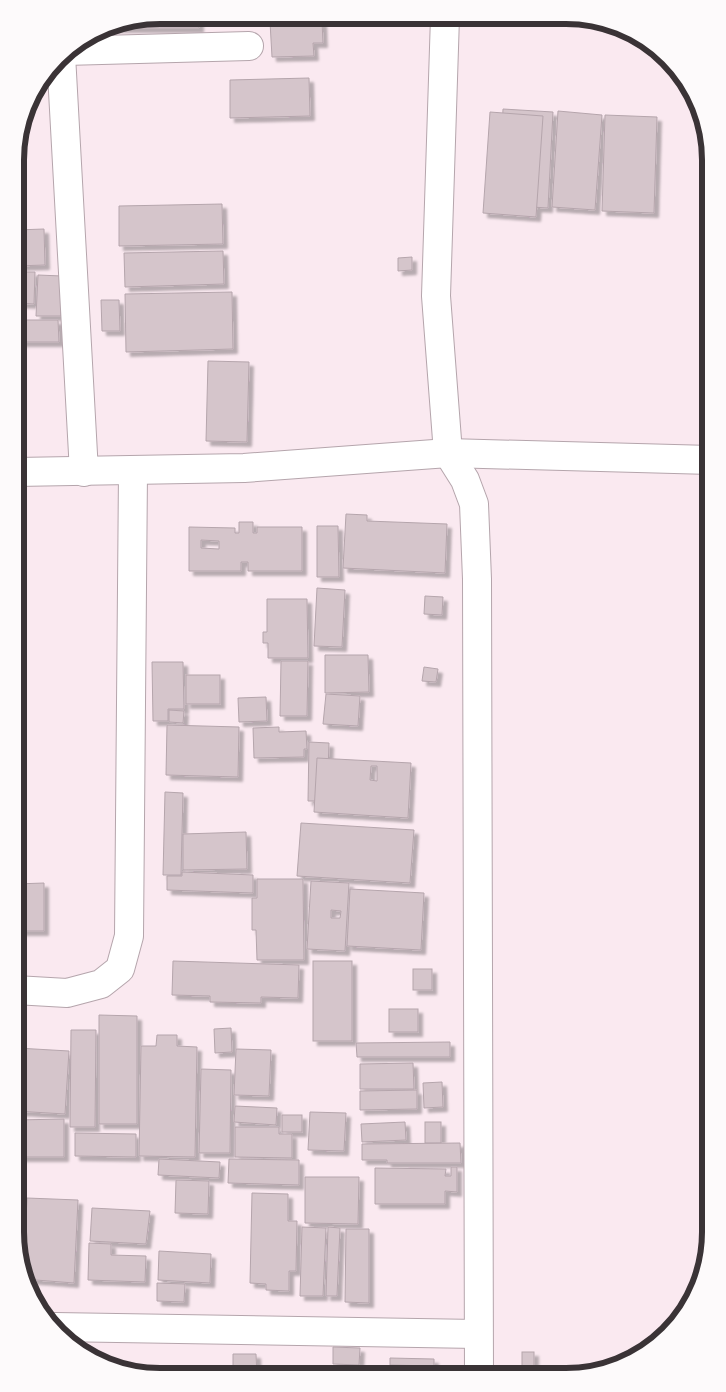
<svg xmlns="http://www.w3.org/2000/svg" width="726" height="1392" viewBox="0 0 726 1392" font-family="'Source Serif 4',serif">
	<defs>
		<filter id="shadow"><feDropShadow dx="4.5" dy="4.5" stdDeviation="1" flood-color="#0004"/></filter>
	</defs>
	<rect width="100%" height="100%" fill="#fae9f0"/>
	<g fill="#d5c5cb" stroke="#b5a5ac" fill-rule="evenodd" filter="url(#shadow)">
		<polygon points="159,15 199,15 199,28 113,28 113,24"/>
		<polygon points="322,21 323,43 313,43 314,56 272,57 270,22"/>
		<polygon points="309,78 310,116 230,118 230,80"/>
		<polygon points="503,109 553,112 548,208 498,205"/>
		<polygon points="558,111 602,115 595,210 552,207"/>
		<polygon points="490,112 543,116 536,217 483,213"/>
		<polygon points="605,115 657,117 654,213 602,211"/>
		<polygon points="222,204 223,244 119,246 119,206"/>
		<polygon points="44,229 45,265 16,266 16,230"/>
		<polygon points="223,251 224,284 125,287 124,253"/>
		<polygon points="412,257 412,270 398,271 398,258"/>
		<polygon points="16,272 35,272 34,304 16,303"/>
		<polygon points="38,275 62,276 61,316 36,316"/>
		<polygon points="232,292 233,349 126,352 125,294"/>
		<polygon points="101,300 119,300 120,331 102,331"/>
		<polygon points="16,320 58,320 59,342 16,342"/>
		<polygon points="208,361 249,362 247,442 206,441"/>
		<polygon points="346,514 367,515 367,521 447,524 445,573 343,568"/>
		<path d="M239,522H253V533H257V527H302V571H248V562H241V571H189V527L235,528V533H239ZM201,540L219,541V549L201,548Z"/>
		<polygon points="317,526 338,526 339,577 317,577"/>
		<polygon points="317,588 345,590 342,647 314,646"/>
		<polygon points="425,596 443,597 442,615 424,614"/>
		<polygon points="267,599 307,599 308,658 268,658 268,643 263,643 263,632 267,632"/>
		<polygon points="325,655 368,655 369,692 325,693"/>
		<polygon points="281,661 308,661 307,716 280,716"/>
		<polygon points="152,662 183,662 184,709 168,709 168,721 153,721"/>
		<polygon points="424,667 438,669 436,682 422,681"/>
		<rect x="186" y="675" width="34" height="29"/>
		<polygon points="326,694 360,696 358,726 323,724"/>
		<polygon points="266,697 267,721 239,722 238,698"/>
		<polygon points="169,710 184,711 183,723 169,722"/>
		<polygon points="167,725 239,727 238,777 166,775"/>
		<polygon points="279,727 279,732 306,731 307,749 304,749 304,757 254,758 253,728"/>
		<polygon points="309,742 329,743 327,801 308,801"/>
		<path d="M317,758L411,763L408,818L314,812ZM371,766H377V781L370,780Z"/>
		<polygon points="165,792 183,793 181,875 163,875"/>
		<polygon points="301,823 414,830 410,883 297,876"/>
		<polygon points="246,832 247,869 183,870 183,834"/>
		<polygon points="182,872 253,875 253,893 167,890 167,876 182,876"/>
		<polygon points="257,879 303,879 304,960 257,960 256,930 252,930 252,898 257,898"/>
		<path d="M311,881L349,883L345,951L307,949ZM331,910L341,911L340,918H331Z"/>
		<polygon points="44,883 44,931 15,931 15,884"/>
		<polygon points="350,889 424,893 421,950 347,946"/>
		<polygon points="173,961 299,965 298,998 261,997 261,1003 210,1002 210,996 172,995"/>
		<rect x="313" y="961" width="39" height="80"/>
		<rect x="413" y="969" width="19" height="21"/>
		<rect x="389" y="1009" width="29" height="23"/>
		<polygon points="99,1015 137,1016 137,1124 99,1124"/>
		<polygon points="231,1028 232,1052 215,1053 214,1029"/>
		<polygon points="71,1030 96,1030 95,1127 70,1127"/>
		<polygon points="157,1035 177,1035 177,1046 197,1047 195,1157 139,1156 141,1046 156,1046"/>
		<polygon points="450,1042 450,1057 357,1057 356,1043"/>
		<polygon points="17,1048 69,1051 65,1114 15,1111"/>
		<polygon points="236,1049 271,1050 269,1096 234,1095"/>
		<polygon points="413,1063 414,1089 360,1089 360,1064"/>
		<polygon points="201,1069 231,1070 230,1153 199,1153"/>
		<polygon points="442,1082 443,1107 424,1108 423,1083"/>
		<polygon points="417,1090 417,1109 360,1110 360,1091"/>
		<polygon points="235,1106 277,1108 276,1125 234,1122"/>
		<polygon points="310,1112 346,1113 344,1151 308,1150"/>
		<rect x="282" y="1115" width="20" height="17"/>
		<polygon points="64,1119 64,1157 17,1157 16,1120"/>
		<polygon points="405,1122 406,1140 362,1142 361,1124"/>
		<rect x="425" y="1122" width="16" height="21"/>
		<polygon points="235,1127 279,1127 279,1134 292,1134 292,1158 235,1157"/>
		<polygon points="75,1133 136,1134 136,1157 75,1156"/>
		<polygon points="460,1143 461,1163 387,1163 387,1160 362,1160 362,1144"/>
		<polygon points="159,1159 220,1162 219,1178 158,1175"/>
		<polygon points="229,1159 299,1160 299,1185 228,1183"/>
		<polygon points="451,1167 457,1167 457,1192 445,1191 445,1204 375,1204 375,1168 446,1169 445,1176 451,1176"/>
		<polygon points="305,1177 359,1177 358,1224 305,1223"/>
		<polygon points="176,1180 209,1181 208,1214 175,1213"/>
		<polygon points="252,1193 288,1194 288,1221 297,1221 296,1271 289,1271 289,1291 266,1290 266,1284 250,1283"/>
		<polygon points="27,1198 78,1200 74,1283 23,1279"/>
		<polygon points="92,1208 150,1211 146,1244 90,1241"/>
		<polygon points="302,1227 326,1228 323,1296 300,1296"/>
		<polygon points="328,1227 340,1228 337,1296 326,1296"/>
		<polygon points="346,1229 369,1229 369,1303 345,1302"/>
		<polygon points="89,1243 111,1244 111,1255 146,1256 145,1282 88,1280"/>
		<polygon points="159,1251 211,1254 210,1283 158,1280"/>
		<polygon points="157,1283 185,1284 184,1302 157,1301"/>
		<polygon points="333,1347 360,1348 359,1365 333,1364"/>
		<rect x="522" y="1352" width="12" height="16"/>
		<polygon points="233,1354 256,1354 257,1376 207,1376 207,1366 233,1366"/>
		<polygon points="390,1358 434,1359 434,1366 390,1365"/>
		<polygon points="394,1366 432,1367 432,1377 393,1376"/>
	</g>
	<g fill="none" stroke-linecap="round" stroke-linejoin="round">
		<defs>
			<g id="minor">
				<polyline points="445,17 436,296 448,453 465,480 474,504 477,579 479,1377"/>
				<polyline points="65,51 249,46"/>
				<polyline points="61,55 84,472"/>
				<polyline points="16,472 244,468 448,453 711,460"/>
				<polyline points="15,990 67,993 101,984 120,969 129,936 133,472"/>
				<polyline points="55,1327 477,1334"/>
			</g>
		</defs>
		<use href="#minor" stroke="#b5a5ac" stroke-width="30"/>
		<use href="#minor" stroke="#fff" stroke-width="28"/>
	</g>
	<path d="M0 0H726V1392H0ZM160 24H566A136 136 0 0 1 702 160V1232A136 136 0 0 1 566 1368H160A136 136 0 0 1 24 1232V160A136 136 0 0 1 160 24Z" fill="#fdfafb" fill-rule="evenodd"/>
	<path fill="none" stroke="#3a3336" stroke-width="6" d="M160 24H566A136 136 0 0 1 702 160V1232A136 136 0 0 1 566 1368H160A136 136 0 0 1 24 1232V160A136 136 0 0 1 160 24Z"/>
</svg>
